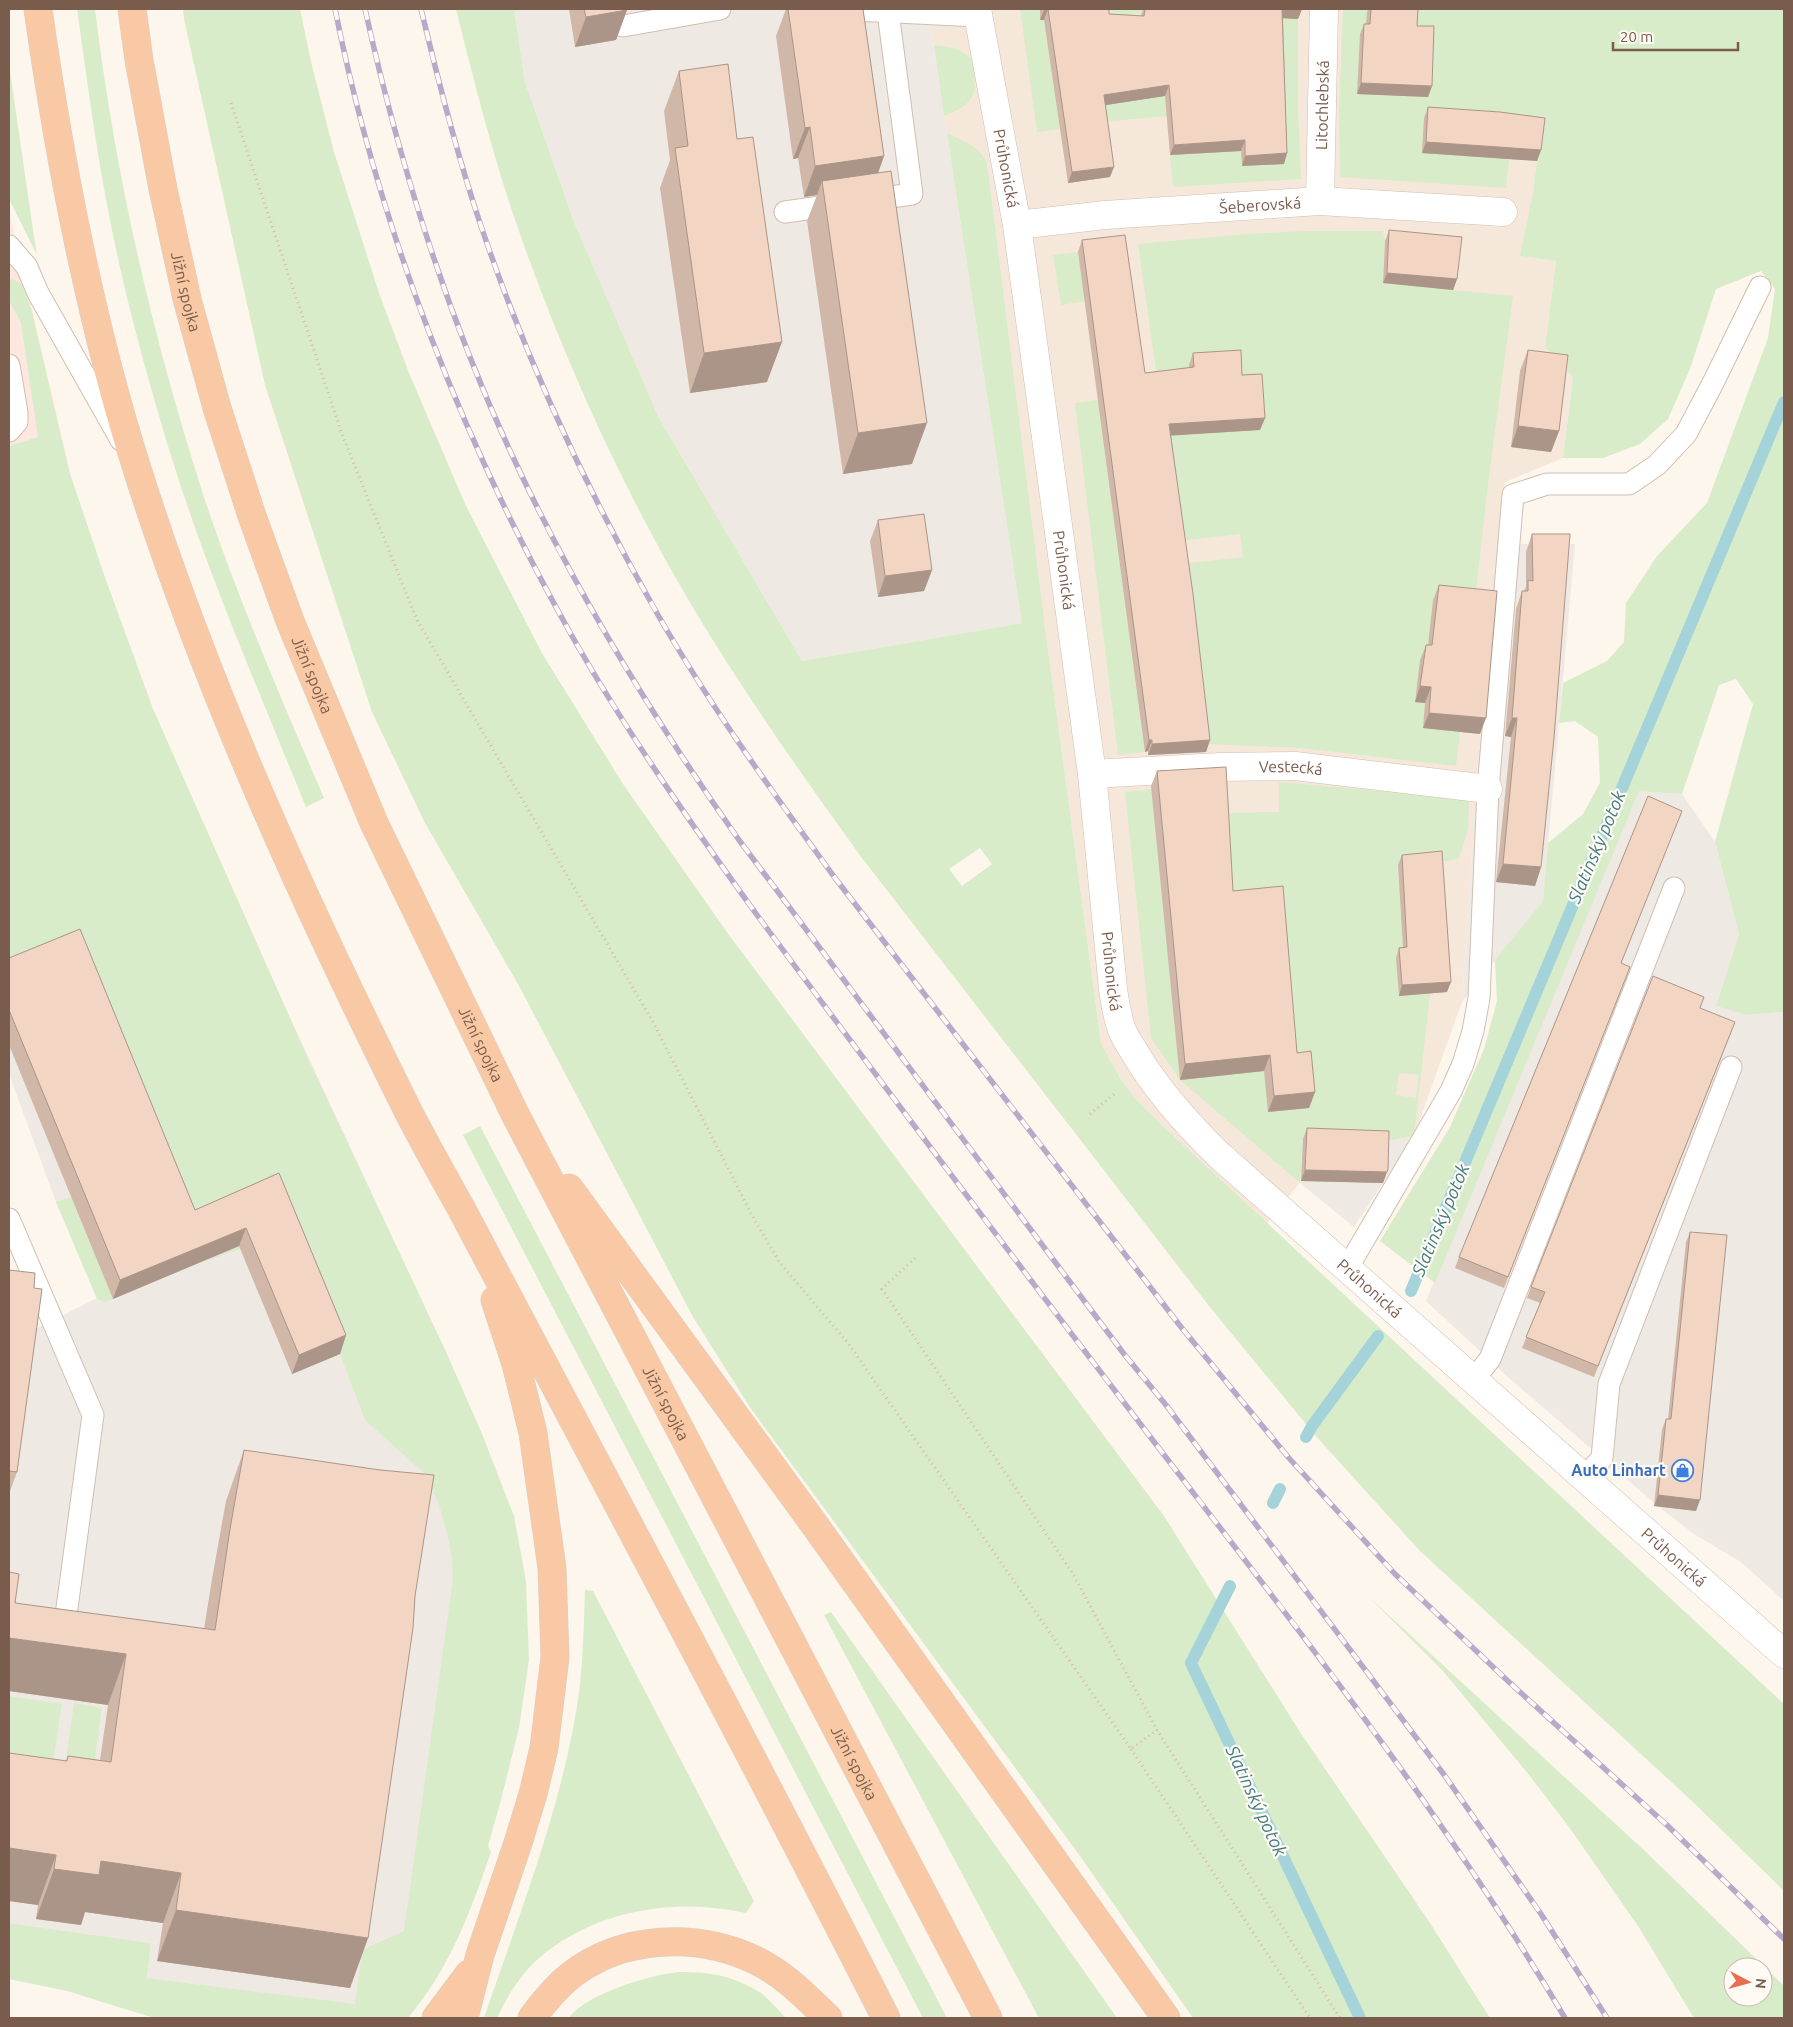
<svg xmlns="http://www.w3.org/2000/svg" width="1793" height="2027" viewBox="0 0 1793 2027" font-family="Ubuntu,sans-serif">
	<rect width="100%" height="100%" fill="#fdf6ec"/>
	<polygon fill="#f5e8da" points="928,9 1551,9 1541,129 1533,192 1521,256 1556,261 1545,347 1573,376 1563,458 1505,482 1477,776 1462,1002 1414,1136 1385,1141 1301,1181 1267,1224 1164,1127 1134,1097 1120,1078 1101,1043 1044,621 1022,623"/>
	<polygon fill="#fde8e0" points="9,210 70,474 9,491"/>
	<g fill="#efe9e4">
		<polygon points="514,9 928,9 1022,623 802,661 659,418 574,222 525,82"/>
		<polygon points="70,474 104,575 153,709 263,960 446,1352 482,1434 434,1969 355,2005 147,1978 151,1943 9,1923 9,1267 35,1329 97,1298 56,1202 9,1074 9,491"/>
		<polygon points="1500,544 1575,544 1543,901 1462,1002 1477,776"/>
		<polygon points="1639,790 1682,794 1715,842 1739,934 1716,1006 1746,1015 1784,1012 1784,1601 1741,1562 1694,1534 1659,1507 1510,1379 1426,1301"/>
		<polygon points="1414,1136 1354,1227 1300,1183 1303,1139"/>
	</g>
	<g fill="#d8ecc9" fill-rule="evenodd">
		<path d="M77,9H95C115,174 152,335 203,494C237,597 281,698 324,798L306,807C254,679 198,552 160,419C141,354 123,287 110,220C96,150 87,79 77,9Z"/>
		<polygon points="183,9 300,9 312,66 334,152 379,293 409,373 466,506 543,655 623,784 729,935 1164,1516 1300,1732 1430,1923 1490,2018 1193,2018 1080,1856 749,1406 693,1317 518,984 425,823 372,712 265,385 184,19"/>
		<path d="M456,9H514L525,82L574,222L659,418L802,661L1022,623L947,133C963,141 980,146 987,163L1044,620L1101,1043L1120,1078L1134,1097L1164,1127L1784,1704V1891L1693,1802L1419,1550L1314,1434L1209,1306L862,858C801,774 742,690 689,601C617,478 558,346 512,211C490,145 473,77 456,9ZM980,848L992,864L962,886L949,869Z"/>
		<path d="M1020,9L1111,15V9H1207L1298,19V110L1301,179L1173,187L1170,155L1191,154L1199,113L1102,122L1100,106L1136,61L1060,129L1037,132ZM1158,12L1118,40L1116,16Z"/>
		<polygon points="1343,9 1784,9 1784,1012 1746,1015 1716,1006 1739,934 1715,842 1753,704 1736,679 1719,685 1682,794 1639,791 1435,1283 1380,1241 1450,1127 1484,1049 1497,1001 1495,960 1543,901 1548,843 1583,814 1600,783 1598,737 1575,721 1559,723 1563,683 1607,661 1624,642 1626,603 1657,556 1707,503 1768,338 1775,289 1761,271 1716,289 1690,369 1668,419 1640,444 1603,458 1563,458 1573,377 1545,347 1556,261 1520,256 1533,192 1541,129 1513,125 1506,188 1340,177 1339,110"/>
		<path d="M934,45C949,46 962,49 973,60C976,93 979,102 944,116Z"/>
		<polygon points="9,64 33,230 37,255 9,199"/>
		<polygon points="1306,231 1383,231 1385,241 1383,283 1513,296 1489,476 1470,643 1420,660 1415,701 1425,703 1423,728 1460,732 1456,766 1301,748 1205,744 1182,564 1243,557 1240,534 1179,541 1145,752 1118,755 1075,403 1159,392 1138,244 1246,234"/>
		<polygon points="1078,252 1085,301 1061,305 1053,255"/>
		<path d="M12,279L21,283L31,308L70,474L104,575L153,709L310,1063L446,1352L482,1434L514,1516L526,1581L529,1660L519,1728L501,1800L488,1846L491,1852C470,1913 450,1968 408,2018H154L67,1991L9,1979V1923L151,1943L147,1978L355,2004L362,1950L404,1931L453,1579L452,1558L447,1533L439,1505L425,1474L365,1420L340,1354L225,1212L240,1249L202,1262L9,974V446L38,437L21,323L9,300V281Z"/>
		<path d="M1279,782L1469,799L1468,829L1459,859L1438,862L1443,931L1399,996L1430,994L1414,1136L1385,1141L1303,1139L1300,1183L1180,1080L1151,1038L1125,792L1152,789L1164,913L1223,907L1222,813L1279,812ZM1399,1073L1419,1075L1416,1098L1396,1095Z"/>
		<polygon points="480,1126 947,2018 923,2018 463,1135"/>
		<polygon points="71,1197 113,1299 104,1302 97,1299 56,1202"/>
		<path d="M585,1590L593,1591L754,1901L746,1913C675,1897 594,1910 538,1959C520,1975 507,1997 497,2018H484C520,1912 566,1797 580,1685C583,1654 584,1622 585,1590Z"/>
		<path d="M1370,1598L1646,1852L1784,1986V2018H1694L1638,1926L1569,1827L1529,1775L1443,1671ZM1733,1967H1763V1997H1733Z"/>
		<polygon points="831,1612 1117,2018 1039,2018 824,1615"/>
		<polygon points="9,1696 62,1704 46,1806 9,1801"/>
		<polygon points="74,1703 102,1708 88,1807 60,1803"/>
		<path d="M678,1972C711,1972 732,1975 761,1993C770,2000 778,2010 786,2018H568C589,1993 646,1976 678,1972Z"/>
	</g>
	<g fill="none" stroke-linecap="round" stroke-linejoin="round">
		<g stroke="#a5d3da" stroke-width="12">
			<polyline points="1411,1291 1784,402"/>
			<polyline points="1306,1437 1312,1426 1378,1336"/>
			<polyline points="1273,1503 1280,1489"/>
			<polyline points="1230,1586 1191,1663 1360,2018"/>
		</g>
		<defs>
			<g id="service">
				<polyline points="835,9 978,16"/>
				<polyline points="623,26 720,9"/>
				<polyline points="785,212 912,194 888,12"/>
				<polyline points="9,246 27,267 38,293 121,440"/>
				<polyline points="9,365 17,412 17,422 9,431"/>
				<polyline points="9,1219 93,1415 67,1608"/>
				<polyline points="1348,1267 1451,1091 1463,1064 1473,1031 1479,998 1488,789 1513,495 1547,484 1629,484 1657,465 1686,434 1713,383 1760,287"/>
				<polyline points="1474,1379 1490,1359 1674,888"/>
				<polyline points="1585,1477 1602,1458 1609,1384 1731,1067"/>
			</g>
			<g id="minor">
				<path id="s1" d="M977,9L1017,225L1092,774L1113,989C1115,1003 1117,1017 1122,1030C1125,1038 1131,1046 1135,1053C1158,1092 1188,1125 1220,1156L1784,1654"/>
				<path id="s2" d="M1320,201L1324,9"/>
				<path id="s3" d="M1017,225L1105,215L1320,201L1503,212"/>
				<path id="s4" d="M1092,774L1220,767L1295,766L1488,789"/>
			</g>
			<g id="trunk">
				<path d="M38,9C60,165 90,321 138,472C208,692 305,904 408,1111C425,1144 443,1176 461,1208C485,1253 509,1299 533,1344C652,1568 771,1792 886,2018"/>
				<path id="s5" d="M132,9L139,60L163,189L187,299L217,408L252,516L290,621L374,823L515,1114L988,2018"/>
				<polyline points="569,1188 814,1524 1166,2018"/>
				<polyline points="436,2018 469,1974"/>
				<polyline points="464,2018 480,1955 518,1843 533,1794 544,1748 555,1657 552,1568 533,1433 516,1364 495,1300"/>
				<path d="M532,2018C543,2003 555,1988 570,1976C622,1935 698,1932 757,1961C784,1974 807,1998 828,2018"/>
			</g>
		</defs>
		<use href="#service" stroke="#d1beb0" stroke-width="23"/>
		<use href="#minor" stroke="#d1beb0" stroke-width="29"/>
		<use href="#trunk" stroke="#dad1cd" stroke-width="29"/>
		<g stroke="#d9b8a5" stroke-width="3" stroke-dasharray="1 4" stroke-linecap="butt">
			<polyline points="231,103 342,434 417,620 653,1022 754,1219 780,1263 848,1343 1131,1749 1157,1730"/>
			<polyline points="1090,1114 1117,1092"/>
			<polyline points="915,1258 882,1289 1073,1574 1157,1730 1340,2018"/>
			<polyline points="1131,1749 1310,2018"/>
		</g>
		<use href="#service" stroke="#fff" stroke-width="21"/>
		<use href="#minor" stroke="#fff" stroke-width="28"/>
		<use href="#trunk" stroke="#f9c8a4" stroke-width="28"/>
		<defs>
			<g id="rail">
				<path d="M335,9C379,228 462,441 572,636C627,733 692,825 757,915C889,1093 1023,1271 1158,1447C1301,1633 1446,1817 1565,2018"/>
				<path d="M365,9C399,162 446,313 512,455C575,591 653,718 739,840L1124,1354L1166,1405L1445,1776L1541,1914L1607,2018"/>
				<path d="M421,9C438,80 456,151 479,220C525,358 586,489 658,615C711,707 773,793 835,878L1181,1327L1288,1457L1395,1574L1510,1683L1669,1827L1784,1939"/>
			</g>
		</defs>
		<use href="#rail" stroke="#b9a8c9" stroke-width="5.5"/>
		<use href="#rail" stroke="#fffaf3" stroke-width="4" stroke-dasharray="11" stroke-linecap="butt"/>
	</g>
	<g fill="#d1b7a8">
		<polygon points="569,9 626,9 627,10 616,40 575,47"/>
		<polygon points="786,9 863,9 884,156 878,173 912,464 843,474 807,221 817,195 804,197 798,158 793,159 776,36"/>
		<polygon points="1040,9 1109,9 1109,14 1141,16 1143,9 1302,9 1298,19 1283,18 1287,153 1284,164 1242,166 1241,151 1170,155 1165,96 1105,105 1110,177 1068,183 1044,20 1040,20"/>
		<polygon points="1368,9 1418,9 1417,26 1432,86 1428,97 1357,94 1360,34 1364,24 1366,24 1367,13"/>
		<polygon points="679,71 767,382 690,393 660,188 670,160 664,111"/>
		<polygon points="1428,107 1541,150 1537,161 1422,153 1424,118"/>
		<polygon points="1389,230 1457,279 1453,290 1383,283 1385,241"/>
		<polygon points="1082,240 1145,373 1189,368 1189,365 1193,353 1242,375 1265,418 1260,430 1171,435 1210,740 1206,752 1148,755 1148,751 1145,752 1078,252"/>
		<polygon points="1528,350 1559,431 1551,452 1511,447 1520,371"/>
		<polygon points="878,520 932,570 924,591 878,597 870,541"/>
		<polygon points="1532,534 1541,867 1535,886 1496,882 1511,737 1505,736 1516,609 1522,591 1524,591 1526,587 1526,552"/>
		<polygon points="1439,585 1480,734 1423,728 1425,703 1415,702 1420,660 1426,645 1428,645 1433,600"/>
		<polygon points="1157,771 1297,1053 1315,1092 1309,1108 1268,1112 1264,1071 1180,1080 1151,786"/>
		<polygon points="1402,855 1447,992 1399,996 1396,958 1399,948 1403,947 1398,865"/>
		<polygon points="9,958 195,1210 279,1173 346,1335 340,1354 292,1374 239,1246 113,1299 9,1045"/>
		<polygon points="1622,964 1626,977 1504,1288 1455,1268 1459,1257"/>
		<polygon points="1700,1008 1731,1033 1594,1377 1522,1348 1540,1303 1527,1298 1531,1287"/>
		<polygon points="1307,1128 1388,1169 1383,1183 1301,1181 1303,1139"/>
		<polygon points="1690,1232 1696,1511 1654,1506 1662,1429 1666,1419 1668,1419 1686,1242"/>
		<polygon points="9,1270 17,1472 9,1494"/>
		<polygon points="244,1450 415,1596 368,1938 350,1988 157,1961 163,1923 85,1912 81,1925 36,1919 38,1905 9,1901 9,1753 66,1761 68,1756 100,1760 108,1705 9,1691 9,1572 15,1603 204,1629 212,1579 226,1501"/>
	</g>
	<g fill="#aa9588">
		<polygon points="1048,9 1044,20 1040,20 1044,10"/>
		<polygon points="1282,9 1302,9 1298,19 1278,18"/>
		<polygon points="627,10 616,40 575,47 586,17"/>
		<polygon points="1361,83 1432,86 1428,97 1357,94"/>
		<polygon points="1169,85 1165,96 1100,106 1104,95"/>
		<polygon points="810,127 798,158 793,159 805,128"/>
		<polygon points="1245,140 1241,151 1170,155 1174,145"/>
		<polygon points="1426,142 1541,150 1537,161 1422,153"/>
		<polygon points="1287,153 1284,164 1242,166 1245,156"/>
		<polygon points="884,156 873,187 822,181 817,195 804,197 815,166"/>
		<polygon points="1114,167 1110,177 1068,183 1072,172"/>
		<polygon points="1387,273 1457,279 1453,290 1383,283"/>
		<polygon points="782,342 767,382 690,393 704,353"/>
		<polygon points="1265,418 1260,430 1165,436 1169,424"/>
		<polygon points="927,423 912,464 843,474 858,433"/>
		<polygon points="1518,426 1559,431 1551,452 1511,447"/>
		<polygon points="932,570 924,591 878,597 885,576"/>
		<polygon points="1420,686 1431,687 1425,703 1415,702"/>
		<polygon points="1429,713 1486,718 1480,734 1423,728"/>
		<polygon points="1512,718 1517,718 1511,737 1505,736"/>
		<polygon points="1149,740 1152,740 1148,751 1145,752"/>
		<polygon points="1210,740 1206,752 1148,755 1152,744"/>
		<polygon points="1503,864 1541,867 1535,886 1496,882"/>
		<polygon points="1451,982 1447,992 1399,996 1402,985"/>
		<polygon points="1270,1055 1264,1071 1180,1080 1185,1064"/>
		<polygon points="1315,1092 1309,1108 1268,1112 1274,1096"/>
		<polygon points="1388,1169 1383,1183 1301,1181 1305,1170"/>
		<polygon points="246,1228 239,1246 113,1299 120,1280"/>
		<polygon points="346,1335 340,1354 292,1374 299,1355"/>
		<polygon points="1658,1495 1700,1500 1696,1511 1654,1506"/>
		<polygon points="9,1638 126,1654 108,1705 9,1691"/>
		<polygon points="9,1848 56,1855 38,1905 9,1901"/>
		<polygon points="101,1861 181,1873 163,1923 85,1912 81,1925 36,1919 54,1869"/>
		<polygon points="176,1910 368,1938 350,1988 157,1961"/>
	</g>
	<g fill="#f3d5c3" stroke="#aa9588">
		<polygon points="584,9 626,9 627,10 586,17"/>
		<polygon points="788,9 863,9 884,156 815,166 810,127 805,128"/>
		<polygon points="1044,9 1109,9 1109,14 1144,16 1145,9 1282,9 1287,153 1245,156 1245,140 1174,145 1169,85 1104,95 1114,167 1072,172 1048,9 1044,10"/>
		<polygon points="1371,9 1418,9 1417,26 1434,26 1432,86 1361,83 1364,24 1370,24"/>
		<polygon points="728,64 737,139 753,137 782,342 704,353 675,148 688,146 679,71"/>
		<polygon points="1428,107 1500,112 1545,118 1541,150 1426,142"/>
		<polygon points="891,171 927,423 858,433 822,181"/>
		<polygon points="1389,230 1462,237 1457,279 1387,273"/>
		<polygon points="1125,235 1145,373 1194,367 1193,353 1241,350 1242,375 1262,374 1265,418 1169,424 1193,594 1210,740 1152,744 1152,740 1149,740 1082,240"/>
		<polygon points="1528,350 1568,355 1559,431 1518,426"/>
		<polygon points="924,514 932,570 885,576 878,520"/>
		<polygon points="1532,534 1570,534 1554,738 1541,867 1503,864 1517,718 1512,718 1522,591 1528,591 1528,580 1533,581"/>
		<polygon points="1439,585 1497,591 1486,718 1429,713 1431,687 1420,686 1426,645 1432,645"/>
		<polygon points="1226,767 1233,891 1283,886 1297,1053 1311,1051 1315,1092 1274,1096 1270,1055 1185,1064 1157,771"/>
		<polygon points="1648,796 1682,811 1621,963 1630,967 1508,1277 1459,1257"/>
		<polygon points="1442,851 1451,982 1402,985 1399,948 1407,947 1402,855"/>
		<polygon points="80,929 195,1210 279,1173 346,1335 299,1355 246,1228 120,1280 9,1010 9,958"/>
		<polygon points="1653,976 1704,997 1700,1008 1735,1022 1598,1366 1526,1337 1545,1292 1531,1287"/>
		<polygon points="1307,1128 1389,1131 1388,1169 1387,1172 1305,1170"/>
		<polygon points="1690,1232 1727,1235 1700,1500 1658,1495 1666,1419 1671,1419"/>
		<polygon points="9,1270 35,1273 34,1288 42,1289 17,1472 9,1471"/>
		<polygon points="244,1450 380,1470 434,1475 415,1596 413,1628 368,1938 176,1910 181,1873 101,1861 99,1875 54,1869 56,1855 9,1848 9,1753 67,1761 68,1756 111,1762 126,1654 9,1638 9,1572 19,1574 15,1603 215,1630 230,1529"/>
	</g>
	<defs>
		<symbol id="shop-ring" viewBox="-11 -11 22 22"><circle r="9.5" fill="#fffaf3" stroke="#3f7fe0" stroke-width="1.5"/><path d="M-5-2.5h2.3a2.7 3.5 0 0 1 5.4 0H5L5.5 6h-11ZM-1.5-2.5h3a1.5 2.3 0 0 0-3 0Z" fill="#3f7fe0"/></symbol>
	</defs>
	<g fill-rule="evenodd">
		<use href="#shop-ring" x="1670" y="1458" width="25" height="25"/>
	</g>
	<g text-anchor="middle" stroke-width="4.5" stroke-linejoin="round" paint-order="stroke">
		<g font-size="16" fill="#7a5c4d" stroke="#fffaf3">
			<text dy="6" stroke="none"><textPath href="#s2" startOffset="96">Litochlebská</textPath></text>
			<text dy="6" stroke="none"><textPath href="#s1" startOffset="162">Průhonická</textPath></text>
			<text dy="6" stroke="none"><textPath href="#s3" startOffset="244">Šeberovská</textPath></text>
			<text dy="6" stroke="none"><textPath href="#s5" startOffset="288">Jižní spojka</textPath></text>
			<text dy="6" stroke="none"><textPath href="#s1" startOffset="568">Průhonická</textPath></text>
			<text dy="6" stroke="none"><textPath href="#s5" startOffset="692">Jižní spojka</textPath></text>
			<text dy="6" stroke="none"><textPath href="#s4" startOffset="199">Vestecká</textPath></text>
			<text dy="6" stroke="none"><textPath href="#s1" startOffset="972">Průhonická</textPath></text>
			<text dy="6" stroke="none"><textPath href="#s5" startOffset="1098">Jižní spojka</textPath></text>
			<text dy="6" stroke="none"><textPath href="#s1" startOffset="1392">Průhonická</textPath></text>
			<text dy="6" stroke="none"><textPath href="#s5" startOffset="1502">Jižní spojka</textPath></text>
			<text dy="6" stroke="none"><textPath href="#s1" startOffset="1798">Průhonická</textPath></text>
			<text dy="6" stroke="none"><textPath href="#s5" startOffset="1908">Jižní spojka</textPath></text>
		</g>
		<g font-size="16" font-weight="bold" fill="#366cbe" stroke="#fffaf3" text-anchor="end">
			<text x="1666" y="1476">Auto Linhart</text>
		</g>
		<g font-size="18" font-style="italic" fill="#437c86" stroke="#fffaf3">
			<text transform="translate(1597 847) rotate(-67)" y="6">Slatinský potok</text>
			<text transform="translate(1441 1220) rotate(-67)" y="6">Slatinský potok</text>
			<text transform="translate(1256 1801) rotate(65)" y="6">Slatinský potok</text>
		</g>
	</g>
	<rect width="1793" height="2027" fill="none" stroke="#7a5c4d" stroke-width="20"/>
	<g transform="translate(1748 1982) rotate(96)"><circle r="24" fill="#fffaf3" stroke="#cabbb1"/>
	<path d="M0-4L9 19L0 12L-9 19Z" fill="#e76f51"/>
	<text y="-8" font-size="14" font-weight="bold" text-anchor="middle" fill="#7a5c4d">N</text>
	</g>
	<path d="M1613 42v8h125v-8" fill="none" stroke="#7a5c4d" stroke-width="2.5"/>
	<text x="1620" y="42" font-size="15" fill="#7a5c4d" stroke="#fffaf3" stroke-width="4" paint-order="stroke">20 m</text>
</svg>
